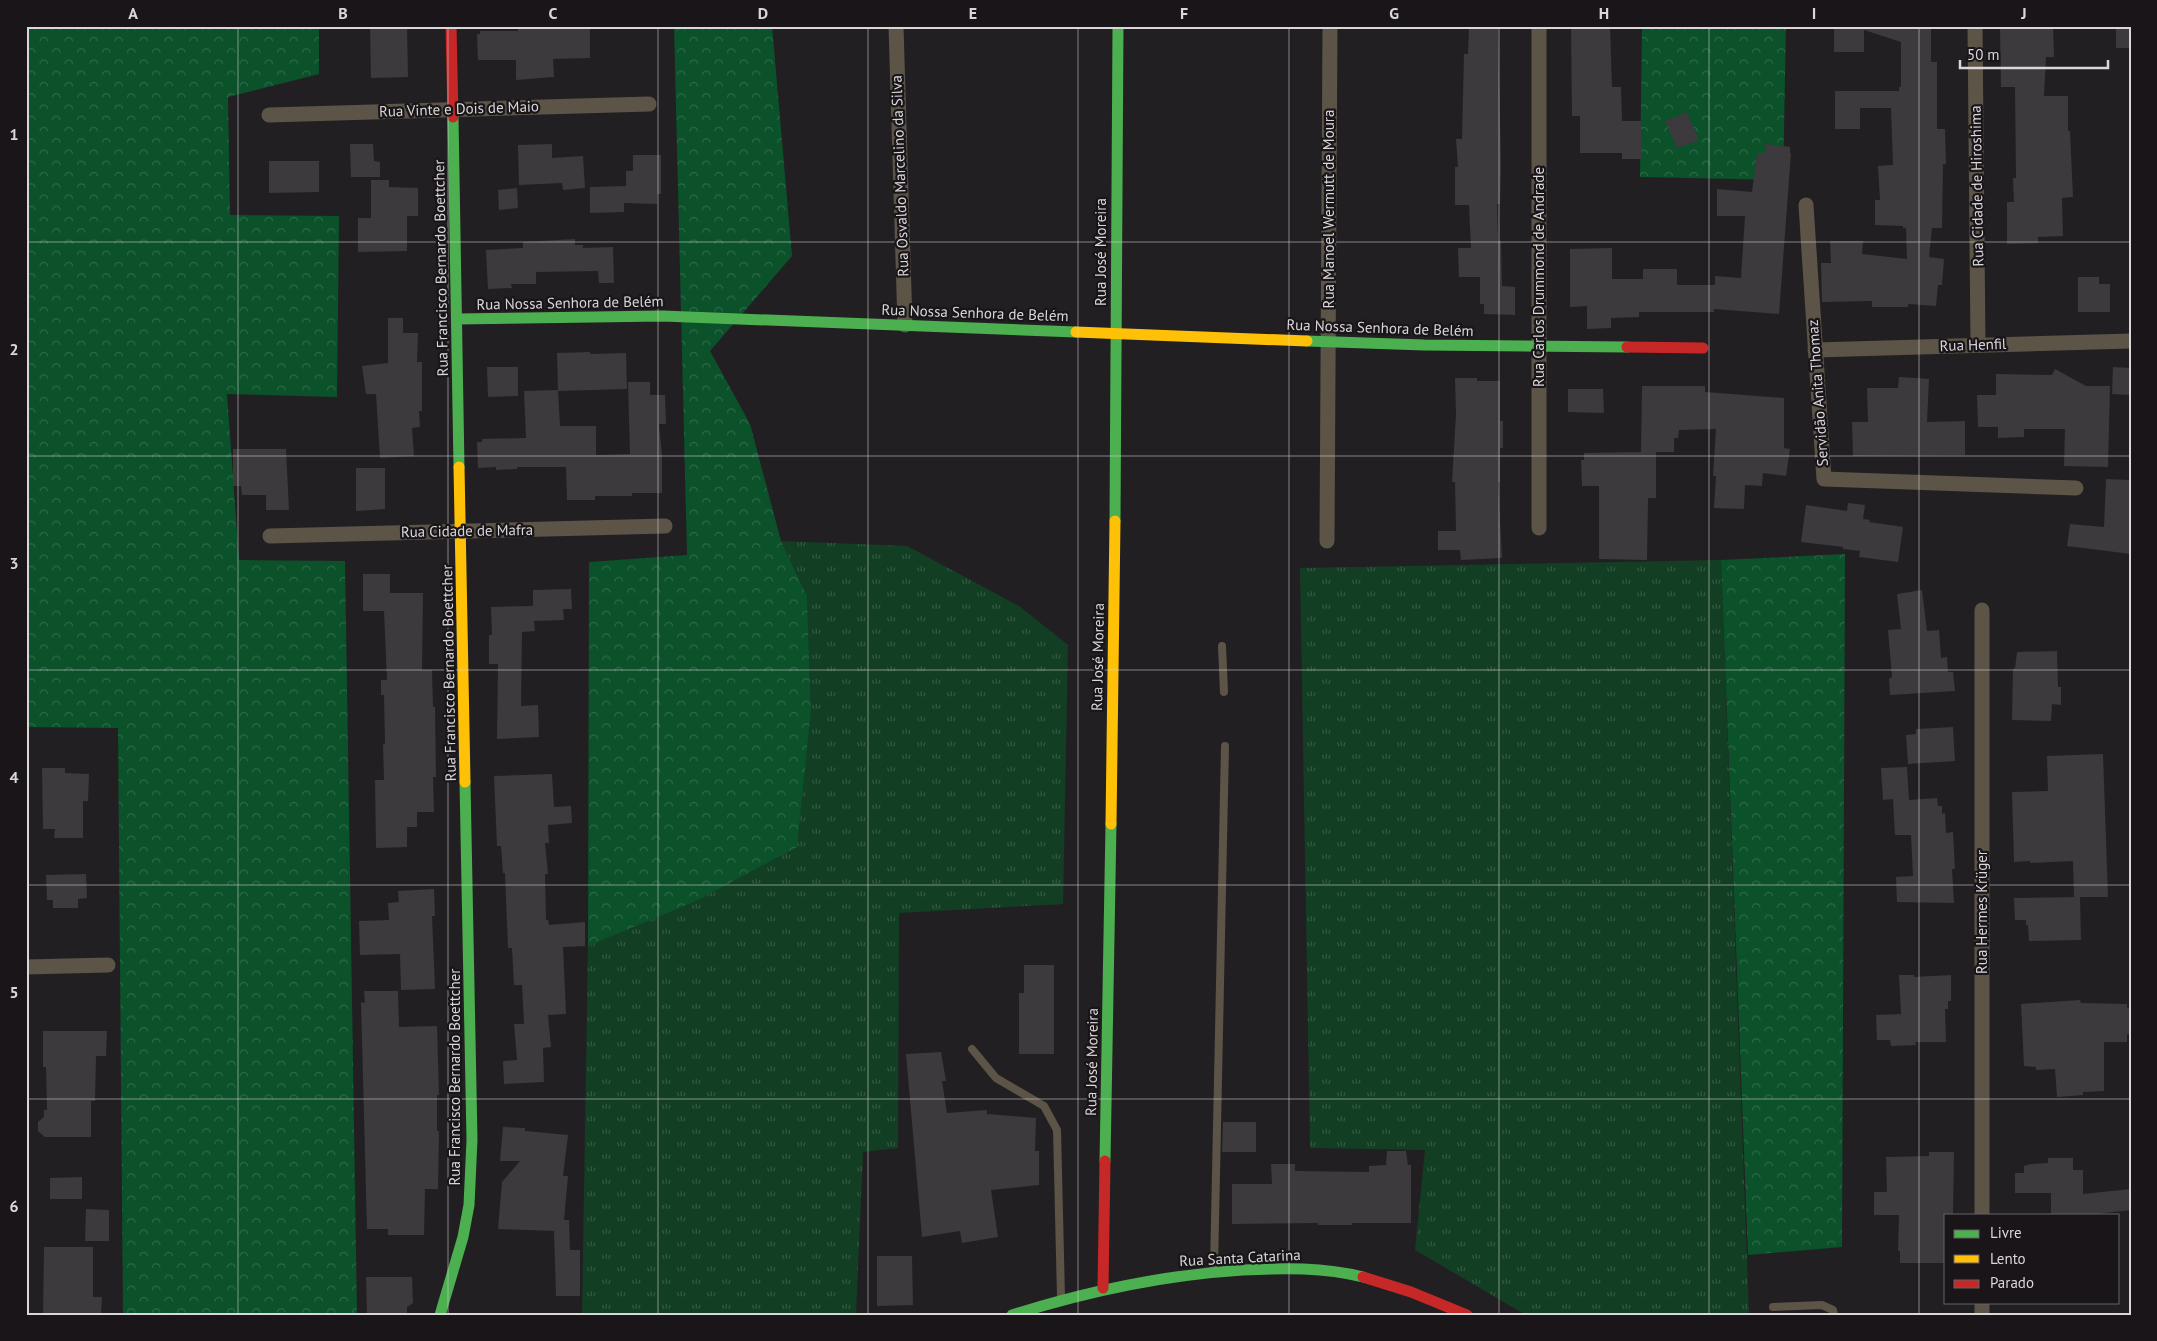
<svg xmlns="http://www.w3.org/2000/svg" width="2157" height="1341" viewBox="0 0 2157 1341" font-family="'PT Sans',sans-serif">
	<defs>
		<pattern id="grass-tufts" width="24" height="20" patternUnits="userSpaceOnUse" patternTransform="scale(1.25)"><rect width="24" height="20" fill="#123e23"/><path d="M3 7l-1-3M5 7V3M7 7l1-3M15 17l-1-3M17 17v-4M19 17l1-3" fill="none" stroke="#345942"/></pattern>
		<pattern id="forest-crowns" width="20" height="18" patternUnits="userSpaceOnUse" patternTransform="scale(1.25)"><rect width="20" height="18" fill="#0b512a"/><path d="M2 6a3 3 0 1 1 6 0M12 15a3 3 0 1 1 6 0" fill="none" stroke="#2e6948"/></pattern>
	</defs>
	<rect width="100%" height="100%" fill="#221f22"/>
	<g fill="url(#grass-tufts)">
		<polygon points="781,541 907,546 1019,606 1068,645 1063,904 899,913 898,1148 863,1152 856,1315 582,1315 588,946 694,902 811,709 807,596"/>
		<polygon points="1721,560 1749,1315 1526,1315 1415,1250 1425,1150 1310,1148 1300,568"/>
	</g>
	<g fill="url(#forest-crowns)">
		<polygon points="26,26 319,26 319,74 228,97 230,215 339,216 337,397 227,394 239,560 345,561 357,1315 123,1315 118,728 26,727"/>
		<polygon points="674,26 772,26 792,256 710,351 750,424 781,541 807,596 811,709 797,847 694,902 588,946 589,562 687,555"/>
		<polygon points="1642,26 1786,26 1783,180 1640,177"/>
		<polygon points="1845,554 1842,1247 1748,1255 1721,560"/>
	</g>
	<g fill="#3c3a3c">
		<polygon points="370,26 407,26 408,77 371,78"/>
		<polygon points="518,26 590,26 590,58 553,59 554,77 516,80 516,60 478,60 477,34 480,34 480,31 518,31"/>
		<polygon points="1469,26 1498,26 1501,167 1500,204 1497,204 1498,241 1501,241 1502,286 1515,287 1515,315 1484,314 1484,304 1480,304 1480,277 1459,277 1458,248 1471,248 1469,205 1455,205 1455,167 1458,167 1456,139 1462,139 1464,54 1468,54"/>
		<polygon points="1571,26 1610,26 1612,87 1621,87 1622,121 1641,121 1641,159 1622,159 1622,153 1580,153 1580,116 1572,116"/>
		<polygon points="1834,26 1931,26 1931,62 1937,62 1937,129 1945,129 1946,164 1943,164 1942,228 1932,228 1929,257 1944,259 1942,285 1938,285 1936,306 1908,304 1908,307 1872,307 1872,301 1822,302 1821,263 1831,263 1830,241 1863,241 1862,254 1907,259 1906,228 1903,228 1903,226 1875,225 1875,200 1880,200 1878,166 1893,165 1891,108 1860,108 1860,129 1835,129 1835,91 1899,91 1899,87 1901,87 1901,42 1864,30 1864,52 1834,52"/>
		<polygon points="2000,26 2053,26 2054,57 2046,57 2044,96 2068,96 2068,131 2070,131 2073,197 2062,198 2063,236 2038,237 2038,243 2007,244 2007,202 2014,202 2013,178 2016,178 2015,87 2001,87"/>
		<rect x="2116" y="26" width="15" height="22"/>
		<polygon points="1687,112 1699,140 1677,148 1665,121"/>
		<polygon points="350,144 373,144 374,161 380,162 380,177 351,177"/>
		<polygon points="552,144 552,158 583,156 585,188 563,190 562,183 519,185 518,145"/>
		<polygon points="1766,144 1790,147 1790,153 1791,153 1779,314 1714,309 1714,312 1639,312 1639,317 1611,318 1611,328 1587,329 1587,306 1570,307 1570,249 1612,248 1612,279 1643,279 1643,269 1677,269 1677,285 1715,285 1715,276 1741,278 1745,216 1717,216 1717,189 1752,192 1757,153 1765,153"/>
		<polygon points="633,155 661,155 661,194 657,194 657,204 624,203 624,212 590,213 590,187 626,186 626,171 633,171"/>
		<polygon points="269,161 319,161 319,192 269,193"/>
		<polygon points="371,180 389,180 389,187 418,188 418,216 407,216 407,251 358,252 358,218 371,218"/>
		<polygon points="517,188 518,208 499,210 498,190"/>
		<polygon points="575,239 575,245 583,245 583,248 613,247 614,283 599,283 598,271 536,272 536,284 511,284 512,288 488,289 486,250 523,248 523,242"/>
		<polygon points="2078,277 2099,277 2099,284 2110,284 2110,312 2078,312"/>
		<polygon points="388,318 403,318 403,333 418,333 417,362 422,362 422,411 419,411 420,427 412,428 414,456 380,458 376,394 366,394 362,366 388,363"/>
		<polygon points="590,352 590,354 626,353 627,389 558,391 557,353"/>
		<polygon points="487,367 518,367 518,396 488,397"/>
		<polygon points="2113,367 2131,368 2131,395 2112,394"/>
		<polygon points="2055,369 2086,386 2110,386 2108,467 2064,466 2065,429 2024,429 2024,437 1998,438 1998,427 1978,427 1977,395 1996,395 1996,374 2052,375"/>
		<polygon points="1899,377 1929,379 1927,422 1965,421 1965,455 1853,456 1852,422 1868,422 1867,388 1898,388"/>
		<polygon points="1455,378 1477,378 1477,381 1500,381 1500,421 1503,421 1503,448 1500,448 1500,482 1498,482 1502,558 1461,560 1460,550 1438,550 1438,531 1456,531 1455,482 1452,482 1456,414"/>
		<polygon points="628,382 650,382 650,395 665,395 666,424 659,424 662,455 662,493 632,493 632,496 595,496 595,500 567,500 566,467 517,467 517,469 496,470 496,467 478,468 477,442 482,442 482,439 526,438 524,391 558,390 560,426 596,426 596,455 630,454"/>
		<polygon points="1642,386 1705,386 1705,392 1784,398 1784,448 1790,449 1786,476 1763,473 1762,486 1745,485 1744,509 1714,508 1716,476 1713,476 1716,429 1679,430 1678,438 1674,438 1674,452 1656,452 1656,498 1648,498 1647,560 1599,559 1599,486 1582,486 1581,460 1584,460 1584,453 1641,452"/>
		<polygon points="1568,389 1603,389 1604,413 1568,412"/>
		<polygon points="233,449 286,449 289,510 266,510 266,495 242,495 241,486 233,486"/>
		<polygon points="356,468 385,468 385,509 356,511"/>
		<polygon points="2106,479 2129,480 2131,554 2067,546 2070,524 2104,527"/>
		<polygon points="1848,503 1865,505 1863,519 1870,520 1869,522 1903,527 1898,562 1859,557 1860,551 1843,549 1843,547 1801,542 1806,505 1847,511"/>
		<polygon points="363,574 390,574 390,593 423,593 422,670 432,670 433,707 435,707 436,777 433,777 434,812 417,812 417,827 407,827 407,847 376,848 375,780 384,780 383,744 385,744 384,695 381,695 381,680 387,680 384,611 363,611"/>
		<polygon points="571,589 572,609 563,609 564,620 534,621 535,631 522,632 521,706 538,705 539,737 497,739 498,664 489,664 489,635 492,635 491,607 533,606 533,590"/>
		<polygon points="1922,590 1927,631 1939,630 1941,658 1947,657 1948,672 1953,672 1955,691 1890,695 1889,679 1892,677 1888,630 1901,629 1897,594"/>
		<polygon points="2057,651 2058,687 2061,687 2061,705 2052,704 2051,721 2012,720 2013,669 2015,668 2017,652"/>
		<polygon points="1953,727 1955,761 1908,764 1906,735 1916,734 1916,729"/>
		<polygon points="2103,754 2108,897 2074,897 2073,861 2030,863 2030,861 2014,862 2012,792 2048,791 2047,756"/>
		<polygon points="1907,767 1909,800 1937,798 1938,806 1942,806 1942,814 1945,813 1946,833 1953,832 1955,869 1952,869 1954,903 1897,902 1896,877 1913,876 1911,835 1895,835 1893,799 1883,800 1881,768"/>
		<polygon points="42,768 65,768 65,773 89,774 88,801 83,801 83,838 54,838 55,829 43,829"/>
		<polygon points="552,774 554,807 571,806 572,823 548,825 549,843 545,843 548,874 545,874 546,920 548,920 549,925 585,922 585,946 563,947 566,1014 548,1015 551,1047 543,1048 544,1082 504,1084 503,1061 517,1060 514,1024 524,1024 522,985 514,985 512,948 508,948 505,873 503,873 501,846 497,846 494,776"/>
		<polygon points="86,874 87,898 78,899 78,908 53,908 53,900 47,900 46,875"/>
		<polygon points="434,889 435,916 432,916 435,989 401,990 400,954 360,955 359,921 389,920 388,903 399,902 398,891"/>
		<polygon points="2080,897 2081,940 2029,941 2028,925 2026,925 2026,920 2015,920 2014,898"/>
		<polygon points="1024,965 1054,965 1054,1054 1019,1054 1019,993 1024,993"/>
		<polygon points="1899,975 1914,975 1914,977 1951,975 1951,1001 1948,1001 1948,1009 1945,1009 1946,1042 1915,1042 1916,1045 1891,1046 1890,1040 1877,1040 1876,1015 1901,1014"/>
		<polygon points="364,991 398,991 399,1027 437,1026 439,1095 437,1095 437,1131 439,1131 438,1189 425,1189 424,1235 388,1235 388,1229 367,1229 361,1002 365,1003"/>
		<polygon points="2080,1000 2081,1003 2127,1004 2127,1008 2131,1008 2131,1034 2127,1034 2127,1042 2104,1042 2104,1091 2083,1092 2083,1095 2057,1097 2055,1069 2036,1070 2036,1067 2024,1066 2021,1004"/>
		<polygon points="43,1031 107,1031 106,1056 96,1056 95,1101 91,1101 91,1137 45,1137 38,1131 38,1122 44,1117 44,1110 47,1110 46,1067 43,1067"/>
		<polygon points="941,1052 946,1081 942,1081 947,1113 987,1110 987,1114 1036,1118 1035,1151 1039,1151 1039,1185 991,1190 998,1237 962,1243 960,1231 922,1237 906,1054"/>
		<polygon points="1223,1122 1256,1122 1256,1152 1222,1152"/>
		<polygon points="503,1127 525,1128 525,1131 568,1135 563,1176 568,1176 564,1220 569,1220 570,1250 580,1250 580,1296 556,1296 554,1231 498,1229 502,1182 520,1161 500,1161"/>
		<polygon points="1387,1151 1406,1151 1408,1165 1411,1165 1411,1223 1352,1223 1352,1225 1318,1225 1318,1223 1232,1224 1232,1184 1272,1184 1271,1164 1295,1164 1295,1171 1369,1172 1369,1166 1386,1165"/>
		<polygon points="1929,1152 1954,1152 1953,1215 1946,1215 1946,1263 1900,1263 1900,1251 1898,1251 1899,1215 1874,1215 1874,1192 1887,1192 1886,1157 1929,1156"/>
		<polygon points="2048,1158 2073,1158 2073,1170 2083,1170 2083,1194 2131,1189 2131,1210 2087,1215 2051,1215 2051,1193 2015,1193 2015,1173 2024,1173 2024,1166 2031,1164 2048,1163"/>
		<polygon points="82,1177 82,1199 50,1199 50,1178"/>
		<polygon points="86,1209 109,1210 109,1241 85,1241"/>
		<polygon points="44,1247 93,1247 93,1297 102,1297 101,1314 43,1314"/>
		<polygon points="877,1256 912,1256 913,1305 877,1306"/>
		<polygon points="366,1277 412,1277 413,1303 407,1307 407,1315 367,1315"/>
	</g>
	<g fill="none" stroke-linecap="round" stroke-linejoin="round">
		<g stroke="#5b5447" stroke-width="8">
			<polyline points="1222,646 1224,692"/>
			<polyline points="972,1049 996,1078 1044,1106 1057,1130 1061,1297"/>
			<polyline points="1214,1269 1225,746"/>
			<polyline points="1773,1307 1822,1305 1833,1310 1834,1315"/>
		</g>
		<g stroke="#5b5447" stroke-width="15">
			<polyline points="896,26 905,325"/>
			<polyline points="1975,26 1978,345"/>
			<polyline points="269,115 649,104"/>
			<polyline points="1806,205 1824,479 2076,488"/>
			<polyline points="1815,350 2131,341"/>
			<polyline points="1539,528 1539,26"/>
			<polyline points="270,536 665,526"/>
			<polyline points="1327,541 1330,26"/>
			<polyline points="1982,610 1982,1215"/>
			<polyline points="26,967 108,965"/>
			<polyline points="1982,1302 1982,1315"/>
		</g>
		<g stroke="#4caf50" stroke-width="11">
			<polyline points="453,117 459,467"/>
			<polyline points="457,319 663,316 1076,332"/>
			<polyline points="1307,341 1424,345 1627,347"/>
			<polyline points="1115,521 1118,26"/>
			<polyline points="1105,1161 1111,824"/>
			<polyline points="440,1315 463,1237 469,1205 472,1140 465,782"/>
			<path d="M1012,1315C1088,1291 1163,1275 1243,1270C1284,1268 1323,1267 1363,1277"/>
		</g>
		<g stroke="#ffc107" stroke-width="11">
			<polyline points="1076,332 1307,341"/>
			<polyline points="459,467 465,782"/>
			<polyline points="1111,824 1115,521"/>
		</g>
		<g stroke="#c62828" stroke-width="11">
			<polyline points="451,26 453,117"/>
			<polyline points="1627,347 1703,348"/>
			<polyline points="1363,1277 1411,1292 1467,1315"/>
			<polyline points="1103,1288 1105,1161"/>
		</g>
	</g>
	<path fill="none" stroke="#dad7da" stroke-width="1" stroke-opacity="0.55" d="M238,26V1315M448,26V1315M658,26V1315M868,26V1315M1078,26V1315M1289,26V1315M1499,26V1315M1709,26V1315M1919,26V1315M26,242H2131M26,456H2131M26,670H2131M26,885H2131M26,1099H2131"/>
	<g text-anchor="middle" stroke-width="4.5" stroke-linejoin="round" paint-order="stroke">
		<g font-size="15" fill="#dad7da" stroke="#191519">
			<text transform="translate(459 109) rotate(-2)" y="5">Rua Vinte e Dois de Maio</text>
			<text transform="translate(900 176) rotate(-92)" y="5">Rua Osvaldo Marcelino da Silva</text>
			<text transform="translate(1977 186) rotate(-91)" y="5">Rua Cidade de Hiroshima</text>
			<text transform="translate(1329 209) rotate(-90)" y="5">Rua Manoel Wermutt de Moura</text>
			<text transform="translate(1101 252) rotate(-90)" y="5">Rua José Moreira</text>
			<text transform="translate(441 268) rotate(-91)" y="5">Rua Francisco Bernardo Boettcher</text>
			<text transform="translate(1539 277) rotate(-90)" y="5">Rua Carlos Drummond de Andrade</text>
			<text transform="translate(570 303) rotate(-1)" y="5">Rua Nossa Senhora de Belém</text>
			<text transform="translate(975 313) rotate(2)" y="5">Rua Nossa Senhora de Belém</text>
			<text transform="translate(1380 328) rotate(2)" y="5">Rua Nossa Senhora de Belém</text>
			<text transform="translate(1973 345) rotate(-2)" y="5">Rua Henfil</text>
			<text transform="translate(1818 393) rotate(-94)" y="5">Servidão Anita Thomaz</text>
			<text transform="translate(467 531) rotate(-1)" y="5">Rua Cidade de Mafra</text>
			<text transform="translate(1098 657) rotate(-89)" y="5">Rua José Moreira</text>
			<text transform="translate(449 673) rotate(-91)" y="5">Rua Francisco Bernardo Boettcher</text>
			<text transform="translate(1982 912) rotate(-90)" y="5">Rua Hermes Krüger</text>
			<text transform="translate(1092 1062) rotate(-89)" y="5">Rua José Moreira</text>
			<text transform="translate(455 1077) rotate(-90)" y="5">Rua Francisco Bernardo Boettcher</text>
			<text transform="translate(1240 1258) rotate(-3)" y="5">Rua Santa Catarina</text>
		</g>
	</g>
	<rect width="2157" height="1341" fill="none" stroke="#191519" stroke-width="55"/>
	<rect x="1944" y="1214" width="175" height="90" fill="#191519" stroke="#666366"/>
	<rect x="1954" y="1230" width="25" height="8" fill="#4caf50" stroke="#666366"/>
	<text x="1990" y="1238" font-size="15" fill="#dad7da">Livre</text>
	<rect x="1954" y="1255" width="25" height="8" fill="#ffc107" stroke="#666366"/>
	<text x="1990" y="1264" font-size="15" fill="#dad7da">Lento</text>
	<rect x="1954" y="1280" width="25" height="8" fill="#c62828" stroke="#666366"/>
	<text x="1990" y="1288" font-size="15" fill="#dad7da">Parado</text>
	<path d="M1960 60v8h148v-8" fill="none" stroke="#dad7da" stroke-width="2.5"/>
	<text x="1967" y="60" font-size="15" fill="#dad7da" stroke="#191519" stroke-width="4" paint-order="stroke">50 m</text>
	<rect x="28" y="28" width="2102" height="1286" fill="none" stroke="#dad7da" stroke-width="2"/>
	<g font-size="16" text-anchor="middle" font-weight="bold" fill="#dad7da">
		<text x="133" y="19">A</text>
		<text x="343" y="19">B</text>
		<text x="553" y="19">C</text>
		<text x="763" y="19">D</text>
		<text x="973" y="19">E</text>
		<text x="1184" y="19">F</text>
		<text x="1394" y="19">G</text>
		<text x="1604" y="19">H</text>
		<text x="1814" y="19">I</text>
		<text x="2024" y="19">J</text>
		<text x="14" y="140">1</text>
		<text x="14" y="355">2</text>
		<text x="14" y="569">3</text>
		<text x="14" y="783">4</text>
		<text x="14" y="998">5</text>
		<text x="14" y="1212">6</text>
	</g>
</svg>
